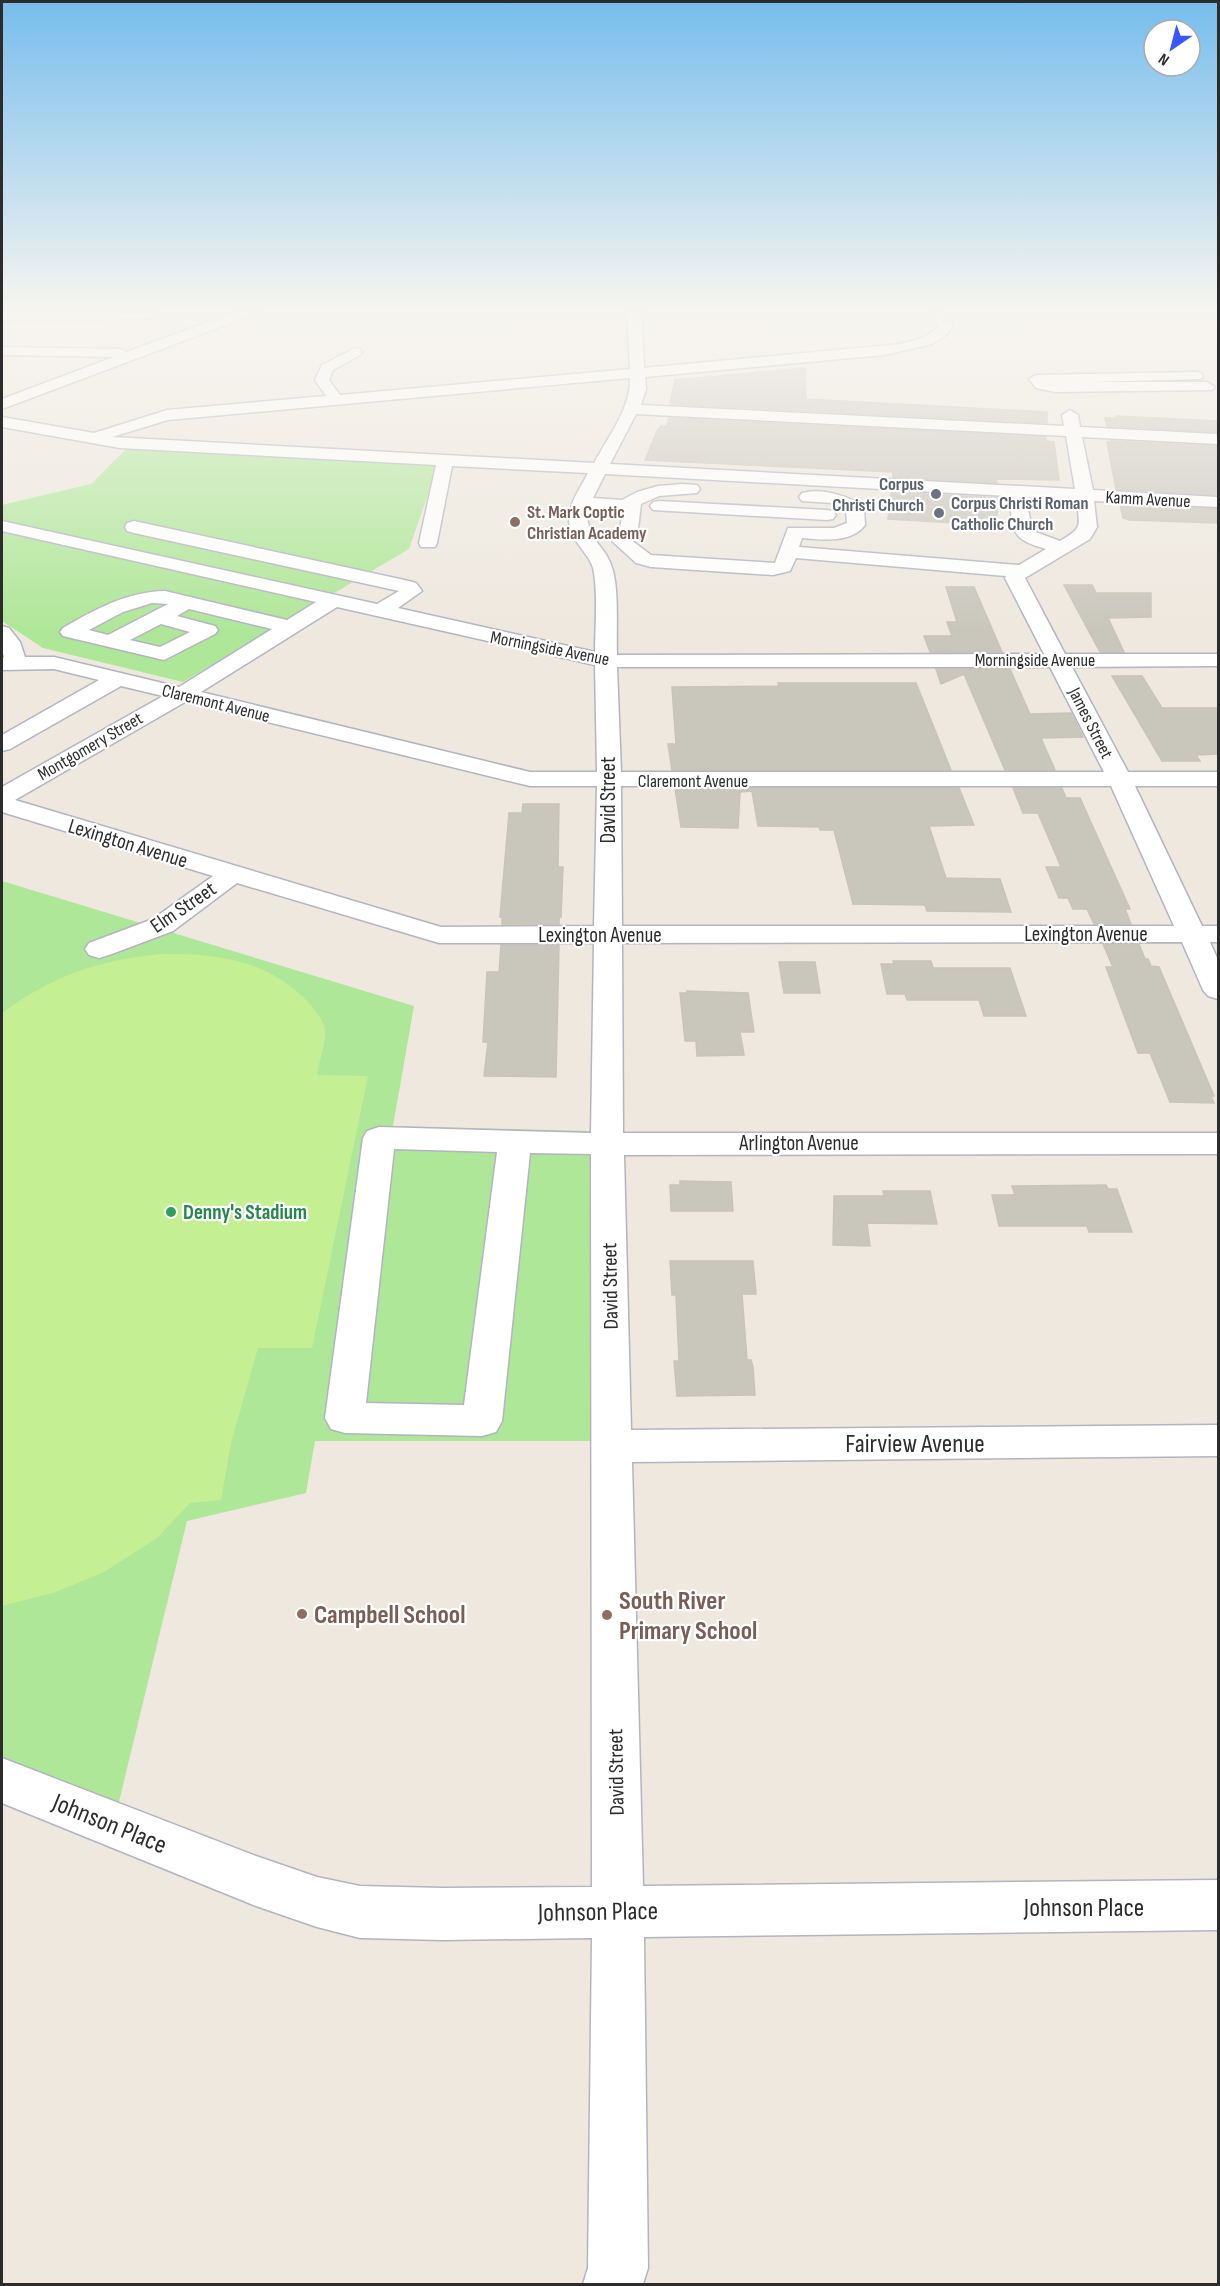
<svg xmlns="http://www.w3.org/2000/svg" width="1220" height="2286" viewBox="0 0 1220 2286" font-family="'Sofia Sans Condensed',sans-serif">
	<rect width="100%" height="100%" fill="#eee8de"/>
	<g fill="#afe798">
		<polygon points="152,317 103,323 2,324 2,318"/>
		<polygon points="132,443 440,460 409,549 183,682 43,648 2,621 2,505 91,484"/>
		<polygon points="2,881 414,1006 393,1126 590,1131 593,1441 315,1441 306,1493 187,1521 116,1814 2,1766"/>
	</g>
	<path fill="#c4ef93" d="M160,954C215,953 264,959 305,999C312,1006 324,1020 325,1030C327,1040 318,1064 317,1075L368,1076L312,1348H258L231,1443L221,1500L190,1503L157,1538L104,1572L56,1592L2,1606V1013C54,975 96,961 160,954Z"/>
	<g fill="#c9c6bc" stroke="#cac4b7" stroke-width="1.5">
		<polygon points="805,368 806,399 1047,412 1047,423 670,404 675,380"/>
		<polygon points="1116,416 1218,421 1218,432 1107,426 1105,418 1116,418"/>
		<polygon points="669,418 1046,437 1046,441 1054,442 1059,480 996,479 997,483 893,477 893,472 645,460 657,431 661,426 667,426"/>
		<polygon points="1111,441 1218,446 1218,495 1116,489 1107,442"/>
		<polygon points="891,492 997,498 997,522 990,521 990,525 888,519"/>
		<polygon points="1120,504 1218,509 1218,523 1129,520 1123,518"/>
		<polygon points="1064,585 1092,585 1096,593 1151,593 1151,617 1108,618 1124,652 1100,652"/>
		<polygon points="946,587 974,587 1002,652 930,652 924,636 952,636 947,622 957,622"/>
		<polygon points="936,669 1010,669 1030,714 1071,713 1083,737 1041,738 1055,770 1005,770 964,674 941,684"/>
		<polygon points="1112,676 1142,676 1162,708 1218,708 1218,754 1196,755 1200,761 1162,761"/>
		<polygon points="778,683 916,683 951,770 672,770 668,744 676,744 672,687 779,686"/>
		<polygon points="675,788 959,788 974,825 929,826 946,878 1000,879 1011,912 927,911 925,905 853,904 834,830 820,830 819,827 758,826 752,791 740,792 738,828 681,827"/>
		<polygon points="1013,788 1062,788 1066,798 1080,798 1130,909 1125,909 1131,924 1094,924 1087,909 1073,909 1068,898 1059,898 1046,867 1061,867 1038,813 1023,813"/>
		<polygon points="523,804 559,804 558,867 563,867 561,917 559,917 559,924 502,924 502,917 500,917 509,813 522,813"/>
		<polygon points="1103,944 1139,944 1145,959 1148,959 1151,966 1159,967 1214,1096 1211,1096 1214,1103 1170,1102 1150,1053 1138,1053 1106,967 1113,967"/>
		<polygon points="501,945 559,945 556,1077 484,1076 488,1042 483,1042 487,972 499,972"/>
		<polygon points="893,961 931,961 933,968 1010,968 1026,1016 984,1016 979,1000 907,1000 905,994 887,994 881,964 894,964"/>
		<polygon points="779,962 815,962 820,993 784,993"/>
		<polygon points="687,991 748,993 754,1032 740,1032 744,1055 697,1056 696,1041 685,1041 680,993 688,993"/>
		<polygon points="680,1181 731,1182 733,1211 671,1211 670,1185 680,1185"/>
		<polygon points="1106,1185 1108,1189 1117,1189 1132,1232 1089,1232 1087,1226 999,1226 992,1195 1015,1195 1012,1186"/>
		<polygon points="883,1191 930,1191 937,1224 867,1223 870,1246 833,1245 834,1196 884,1196"/>
		<polygon points="670,1261 753,1261 756,1294 742,1294 747,1360 751,1360 753,1367 755,1395 677,1396 674,1361 679,1361 676,1295 672,1295"/>
	</g>
	<g fill="none" stroke-linecap="round" stroke-linejoin="round">
		<defs>
			<g id="minor">
				<polygon points="156,311 151,318 146,319 2,320 2,312"/>
				<polygon points="238,311 257,311 255,314 2,409 2,399 114,357 2,355 2,347 120,349 127,352"/>
				<path d="M627,311H641L644,368L900,344C914,341 929,337 939,326L931,311H945L953,326L946,335L932,344L884,355L645,377L646,389L641,405L1064,426L1062,415L1070,410L1078,415L1080,427L1218,434V444L1082,437L1093,490L1218,497V507L1094,501L1097,527L1090,539L1025,578L1065,654H1218V666L1072,667L1128,772H1218V786H1135L1202,926H1218V942H1210L1218,960V999L1208,996L1203,990L1182,942L622,943L623,1133H1218V1154L624,1155L631,1430L1218,1425V1456L632,1462L643,1886L1218,1880V1930L644,1937L648,2268L643,2284H583L588,2268L592,1938L443,1940L360,1938L317,1927L256,1906L2,1803V1758L256,1856L317,1877L360,1886L443,1888L592,1887L591,1154L530,1153L502,1421L496,1432L482,1436L345,1433L331,1429L325,1418L363,1138L367,1131L379,1127L591,1133L594,943H439L237,883L173,931L109,955L99,958L89,955L85,949L89,943L153,919L213,876L2,812V787L163,696L121,686L10,749L2,751V735L99,680L54,669L2,670V658L4,657L2,650V626L9,628L20,642L25,657H54L179,687L272,629L189,609L177,616L215,626L218,630L215,634L164,660L63,636L60,632L63,628C96,609 126,592 165,591L287,620L316,602L2,531V521L377,604L399,591L134,533L127,531L125,527L127,523L134,521L409,581L416,583L422,591L398,608L595,652C595,626 598,598 594,573C593,562 585,554 579,545C558,516 574,500 588,473L452,466L437,543L435,547H421L419,543L436,465L120,448L2,427V417L94,433L167,410L326,396L315,380L322,365L355,348L360,349L362,352L360,355L333,370L329,380L340,395L630,369ZM630,378C631,408 608,437 594,463L112,437L168,420ZM636,414L1066,436L1075,489L610,464ZM605,474L1008,496C1016,530 1006,538 1046,549L1019,565L799,547L802,538C822,540 852,543 865,525L864,508L861,504C842,495 823,488 802,493L799,497L802,501L832,503L846,511L847,523L834,528H788L775,563L651,555L631,540L638,529L641,504L659,496L697,493L700,489L697,485L682,484L658,486L637,492L622,500L593,498ZM1025,497L1077,500C1079,526 1084,527 1060,541L1033,531ZM587,509L623,511L620,529L612,541L636,563L651,567L773,575L790,571L796,558L1006,576L1005,578L1044,654L617,655C616,630 619,594 613,571C607,545 586,542 587,509ZM152,603L168,604L108,635L89,630L123,612ZM337,607L595,665L597,772H530L201,692ZM161,624L190,632L160,647L130,640ZM617,667H1050L1104,772H621ZM185,702L530,786H597L594,926L441,927L15,800ZM621,786H1111L1174,926H622ZM394,1149L497,1152L464,1405L366,1403Z"/>
				<polygon points="1196,372 1201,373 1203,376 1201,379 1088,382 1207,382 1215,387 1212,390 1055,392 1036,388 1029,379 1036,375"/>
				<polygon points="659,501 827,510 833,511 836,515 833,519 827,520 653,510 650,506 653,502"/>
			</g>
		</defs>
		<use href="#minor" stroke="#b2b4c0" stroke-width="3"/>
		<use href="#minor" fill="#fff" fill-rule="evenodd"/>
	</g>
	<linearGradient id="sky" x2="0" y2="1"><stop stop-color="#76bded"/><stop offset="0.49" stop-color="#f7f5f0"/><stop offset="1" stop-color="#f7f5f0" stop-opacity="0"/></linearGradient>
	<rect width="1220" height="631" fill="url(#sky)"/>
	<g fill="#6b7280" stroke="#fff" stroke-width="2">
		<circle cx="936" cy="494" r="6"/>
		<circle cx="939" cy="513" r="6"/>
	</g>
	<g fill="#8d6e63" stroke="#fff" stroke-width="2">
		<circle cx="515" cy="522" r="6"/>
		<circle cx="302" cy="1614" r="6"/>
		<circle cx="607" cy="1615" r="6"/>
	</g>
	<circle fill="#2e9e5b" stroke="#fff" stroke-width="2" cx="171" cy="1212" r="6"/>
	<g text-anchor="middle" stroke-width="4.5" stroke-linejoin="round" paint-order="stroke">
		<g font-size="18" font-weight="bold" fill="#5b616d" stroke="#fff" text-anchor="end">
			<text x="924" y="490">Corpus<tspan x="924" dy="21">Christi Church</tspan></text>
			<text x="951" y="509" text-anchor="start">Corpus Christi Roman<tspan x="951" dy="21">Catholic Church</tspan></text>
		</g>
		<g font-size="18" fill="#2c2c2c" stroke="#fff">
			<text transform="translate(1148 499) rotate(3)" y="6">Kamm Avenue</text>
			<text transform="translate(550 648) rotate(11)" y="6">Morningside Avenue</text>
			<text x="1035" y="666">Morningside Avenue</text>
			<text transform="translate(216 703) rotate(14)" y="6">Claremont Avenue</text>
			<text transform="translate(1091 723) rotate(63)" y="6">James Street</text>
			<text transform="translate(90 746) rotate(-30)" y="6">Montgomery Street</text>
			<text x="693" y="787">Claremont Avenue</text>
		</g>
		<g font-size="18" font-weight="bold" fill="#785e54" stroke="#fff" text-anchor="start">
			<text x="527" y="518">St. Mark Coptic<tspan x="527" dy="21">Christian Academy</tspan></text>
		</g>
		<g font-size="21" fill="#2c2c2c" stroke="#fff">
			<text transform="translate(608 800) rotate(-90)" y="7">David Street</text>
			<text transform="translate(128 843) rotate(17)" y="7">Lexington Avenue</text>
			<text transform="translate(183 907) rotate(-34)" y="7">Elm Street</text>
			<text x="1086" y="941">Lexington Avenue</text>
			<text x="600" y="942">Lexington Avenue</text>
			<text x="799" y="1150">Arlington Avenue</text>
			<text transform="translate(610 1286) rotate(-91)" y="7">David Street</text>
			<text transform="translate(616 1772) rotate(-91)" y="7">David Street</text>
		</g>
		<g font-size="21" font-weight="bold" fill="#27864d" stroke="#fff" text-anchor="start">
			<text x="183" y="1219">Denny's Stadium</text>
		</g>
		<g font-size="26" fill="#2c2c2c" stroke="#fff">
			<text x="915" y="1452">Fairview Avenue</text>
			<text transform="translate(110 1823) rotate(22)" y="9">Johnson Place</text>
			<text x="1084" y="1916">Johnson Place</text>
			<text transform="translate(598 1911) rotate(-1)" y="9">Johnson Place</text>
		</g>
		<g font-size="26" font-weight="bold" fill="#785e54" stroke="#fff" text-anchor="start">
			<text x="619" y="1609">South River<tspan x="619" dy="30">Primary School</tspan></text>
			<text x="314" y="1623">Campbell School</text>
		</g>
	</g>
	<rect width="1220" height="2286" fill="none" stroke="#2c2c2c" stroke-width="6"/>
	<g transform="translate(1172 48) rotate(215)"><circle r="28" fill="#ffffff" stroke="#ababab" stroke-width="1.5"/>
	<path d="M0-4.5L10 22L0 15L-10 22Z" fill="#3a56ff"/>
	<text y="-9" font-size="16" font-weight="bold" text-anchor="middle" fill="#2c2c2c">N</text>
	</g>
</svg>
